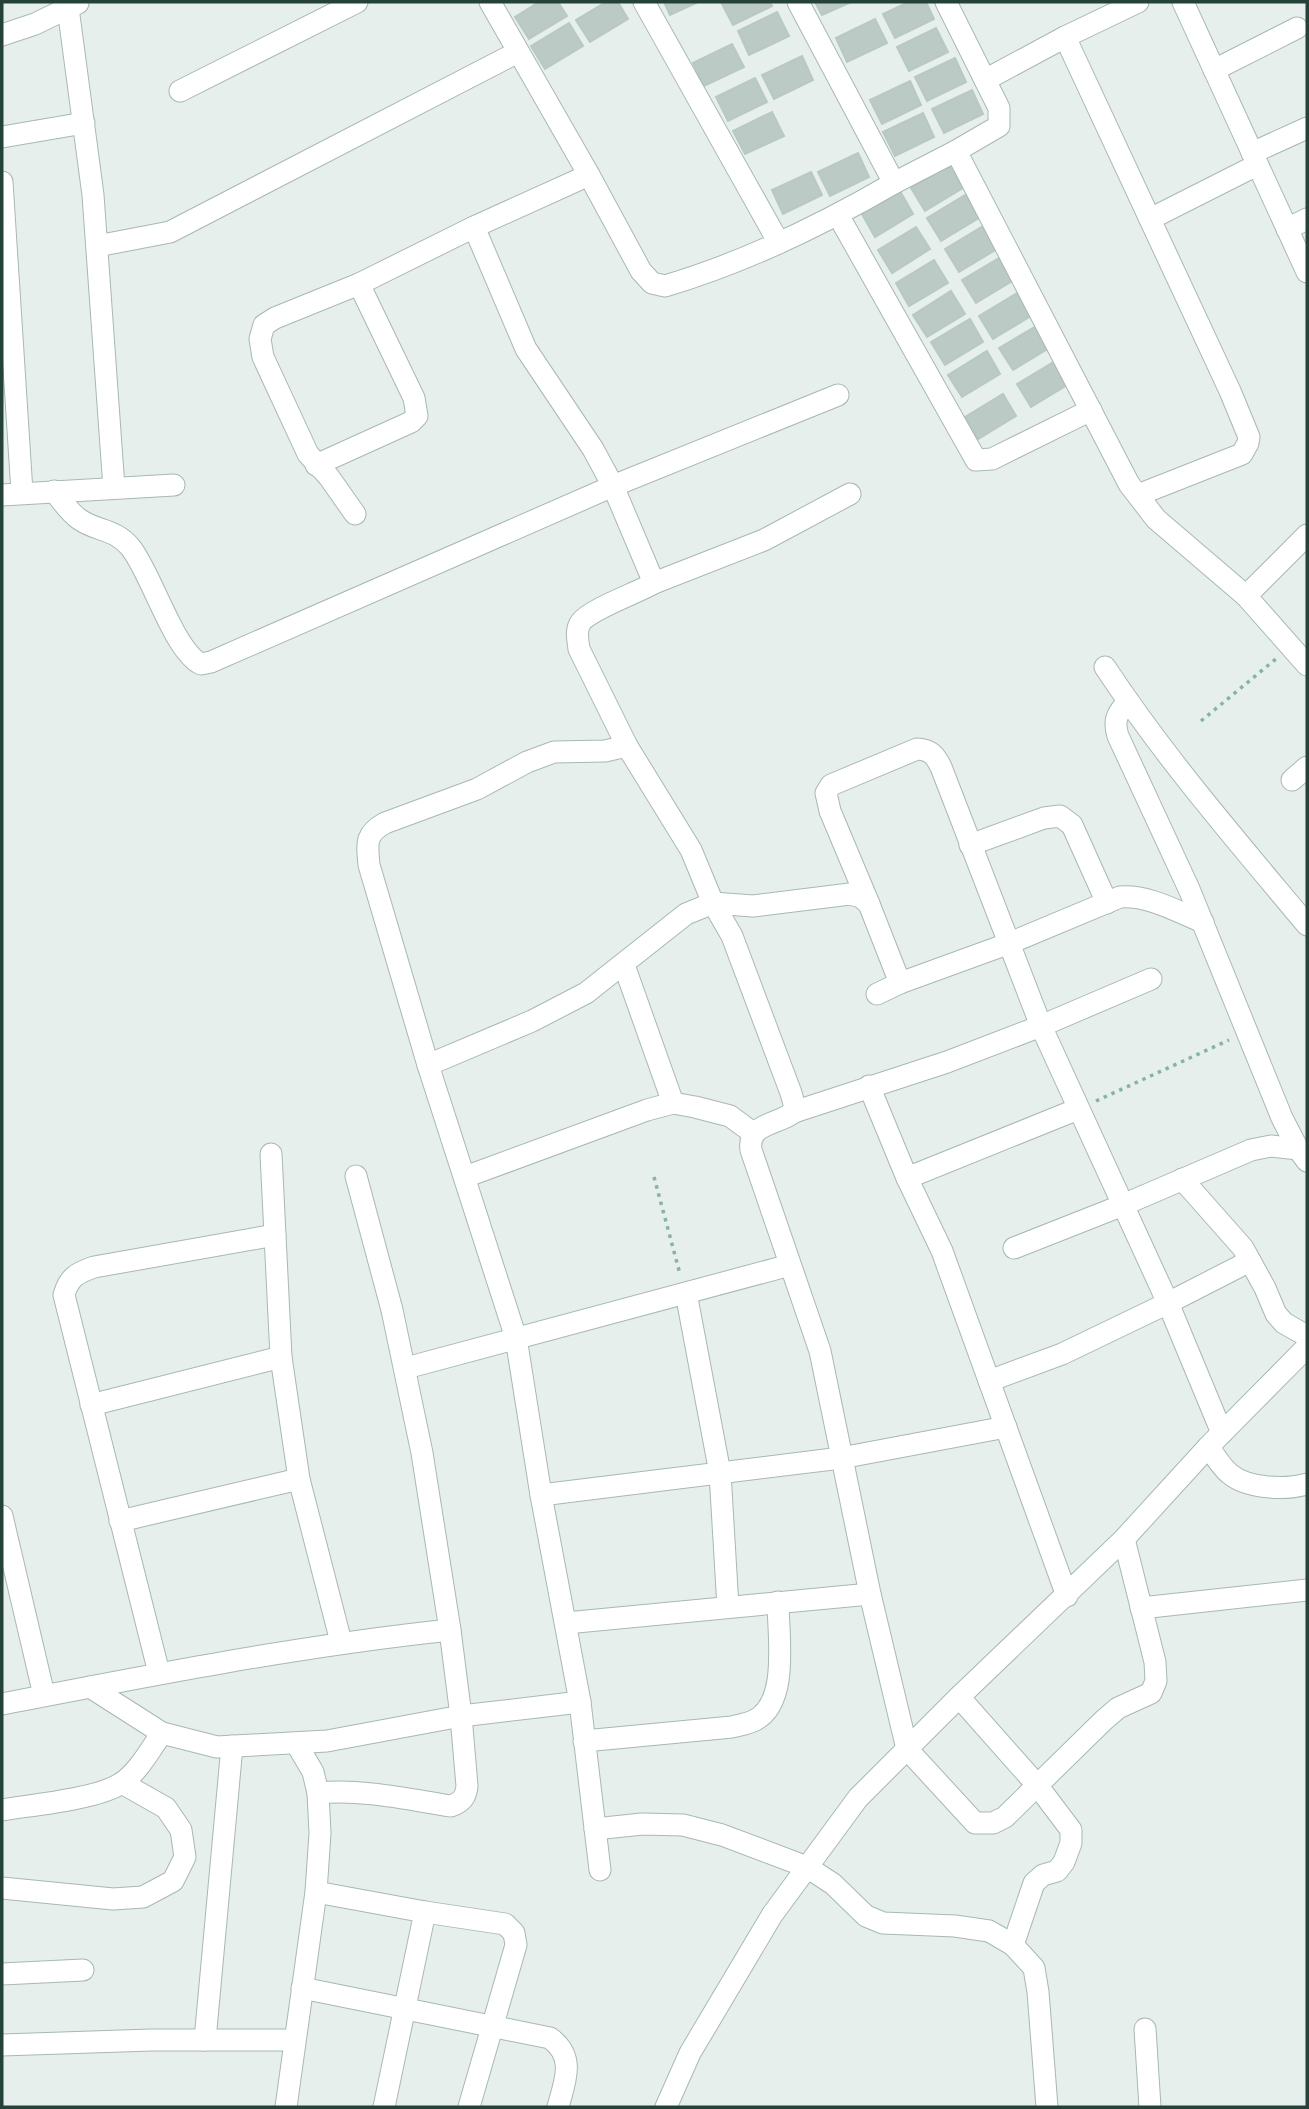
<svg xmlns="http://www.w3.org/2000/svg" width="1309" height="2109" viewBox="0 0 1309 2109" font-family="'DM Sans',sans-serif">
	<rect width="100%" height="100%" fill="#e6efeb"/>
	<g fill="#bbcac4" stroke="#b8c9c2" stroke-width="2">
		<polygon points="539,2 558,2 567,16 529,39 515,17"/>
		<polygon points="606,2 618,2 628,19 590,42 576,20"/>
		<polygon points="664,2 698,2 670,15"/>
		<polygon points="721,2 770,2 772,6 733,25"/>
		<polygon points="815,2 851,2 822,15"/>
		<polygon points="909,2 926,2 934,19 895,38 883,14"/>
		<polygon points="777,12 789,36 749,55 738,31"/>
		<polygon points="875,19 887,43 847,62 836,38"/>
		<polygon points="569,23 583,46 545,69 531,46"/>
		<polygon points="936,28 948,52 909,71 897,47"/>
		<polygon points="732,44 744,67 704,86 693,63"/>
		<polygon points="802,56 813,80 774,99 762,75"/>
		<polygon points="955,58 966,82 927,101 915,77"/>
		<polygon points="755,78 767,102 728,121 716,97"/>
		<polygon points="910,81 921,105 882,124 870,100"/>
		<polygon points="972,90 983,114 944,133 932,109"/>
		<polygon points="772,112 784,136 745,154 733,131"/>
		<polygon points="923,113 934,137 895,156 883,132"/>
		<polygon points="858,153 869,177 830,196 818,172"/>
		<polygon points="949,165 963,188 925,211 911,188"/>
		<polygon points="811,172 822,195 783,214 772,190"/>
		<polygon points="900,191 913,214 875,237 862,214"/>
		<polygon points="965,195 979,218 941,241 927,218"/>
		<polygon points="983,226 997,249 959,272 945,249"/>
		<polygon points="916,227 930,249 892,273 878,250"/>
		<polygon points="1001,257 1014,280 976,303 962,280"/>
		<polygon points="934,260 948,283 909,306 896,283"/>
		<polygon points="951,291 965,314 927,337 913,315"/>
		<polygon points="1017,293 1031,316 993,339 979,316"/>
		<polygon points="970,319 983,342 945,365 931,342"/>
		<polygon points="1038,325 1051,347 1013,370 999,348"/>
		<polygon points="987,351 1000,374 962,397 948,375"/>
		<polygon points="1055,361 1069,384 1031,407 1017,384"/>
		<polygon points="1003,394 1016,416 978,439 965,417"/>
	</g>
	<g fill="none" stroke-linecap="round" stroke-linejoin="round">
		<defs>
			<g id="minor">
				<path d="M490,2L589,175L641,271L652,283L665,286C746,262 822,225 894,183L798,2"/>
				<polyline points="644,2 779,243"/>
				<polyline points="1183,2 1307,272"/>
				<polyline points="68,8 93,195 114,488"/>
				<polyline points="2,35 35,24 78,3"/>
				<polyline points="1065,37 1230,391 1249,437 1248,443 1242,454 1138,495"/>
				<polyline points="1214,70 1297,28"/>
				<polyline points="985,80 1065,37 1138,2"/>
				<polyline points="180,91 357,2"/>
				<polyline points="2,137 84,123"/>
				<polyline points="956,151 1129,484 1156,519 1246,596 1307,665"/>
				<polyline points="1252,153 1307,128"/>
				<polyline points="2,182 22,492"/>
				<polyline points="894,183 956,151 999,126 999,108 946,2"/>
				<polyline points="838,215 976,460 992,459 1091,410"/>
				<polyline points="1150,219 1257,165"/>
				<polyline points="474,227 526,349 593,449 613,486 654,583 764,540 850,494"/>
				<polyline points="1287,229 1307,219"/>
				<polyline points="97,246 170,232 518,52"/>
				<polyline points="316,465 411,422 417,416 414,398 359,284"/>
				<path d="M54,491C62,501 69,512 79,519C97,532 115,528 131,548C152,575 174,651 201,664L211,662L613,486L838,395"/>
				<polyline points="2,495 174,485"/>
				<polyline points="355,514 329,477 308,454 263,357 260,339 264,325 275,318 359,284 474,227 589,175"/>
				<path d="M654,583C637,593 591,609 581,622C575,630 578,640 579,649L627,746L691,850L713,903L732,936L791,1093L794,1104V1112C778,1125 747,1123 751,1150L820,1351L870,1594L907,1749L975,1823H993L1005,1817L1104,1720L1118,1708L1151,1693L1156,1681L1155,1662L1124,1539"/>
				<polyline points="1246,596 1307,535"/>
				<path d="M1105,667C1165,758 1237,841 1307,925"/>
				<path d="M1128,701C1117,714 1113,720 1118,736L1189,889L1282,1118L1298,1149L1307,1161"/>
				<polyline points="1292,780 1307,767"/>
				<polyline points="970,845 1044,818 1060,816 1072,825 1107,903"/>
				<path d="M869,904L830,811L826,793L831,785L917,749C931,750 935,755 941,767L1041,1026L1168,1303L1222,1433"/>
				<polyline points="624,965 673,1103"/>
				<path d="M877,994L900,983L1010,943L1120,897C1149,895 1176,911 1203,922"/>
				<polyline points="428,1065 532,1021 586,993 686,914 713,903 753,906 850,894 861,897 869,904 900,983"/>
				<polyline points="869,1086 907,1178 942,1251 1067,1596"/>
				<polyline points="794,1112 947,1062 1041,1026 1151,979"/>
				<polyline points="271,1154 281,1357 299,1479 341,1642"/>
				<polyline points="465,1177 647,1110 673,1103 695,1107 730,1116 753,1133"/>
				<polyline points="907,1178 1078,1109"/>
				<polyline points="1182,1179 1243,1248 1265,1288 1276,1314 1284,1323 1307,1336"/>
				<polyline points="1014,1248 1123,1205 1251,1150 1271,1146 1298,1149"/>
				<polyline points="686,1293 720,1473 728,1607"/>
				<polyline points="406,1368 790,1265"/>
				<polyline points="989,1381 1062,1354 1168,1303 1250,1261"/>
				<polyline points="91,1405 281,1357"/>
				<path d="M1208,1447C1215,1455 1221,1467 1230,1474C1248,1489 1286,1490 1307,1484"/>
				<polyline points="541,1495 841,1458 1006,1427"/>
				<polyline points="2,1516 44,1695"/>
				<polyline points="120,1521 299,1479"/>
				<polyline points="1141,1608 1307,1590"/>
				<polyline points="566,1623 870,1594"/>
				<path d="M159,1673L64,1295C69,1277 77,1273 94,1267L275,1235"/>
				<polyline points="90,1687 162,1733 217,1747 327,1741 461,1716 580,1702"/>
				<polyline points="959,1697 1037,1785 1071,1830 1071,1843 1064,1862 1057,1871 1043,1875 1034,1883 1013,1945"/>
				<path d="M2,1704C151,1675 299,1646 450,1630"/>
				<path d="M584,1741L732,1727C739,1725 747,1724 753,1721C790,1705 778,1635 778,1602"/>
				<path d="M318,1793C363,1789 406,1799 451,1806C462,1802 466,1797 467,1786L461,1716L450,1630L422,1453L392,1310L356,1176"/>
				<path d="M2,1810C32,1805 96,1799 120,1784C137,1774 150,1750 162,1733"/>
				<polyline points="595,1829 642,1824 683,1825 722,1835 807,1867 833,1884 866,1916 883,1923 955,1926 989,1931 1013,1945 1034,1968 1038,1992 1047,2107"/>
				<path d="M600,1870L580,1702L541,1495L516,1338L428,1065L369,865C367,843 365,834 385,823L477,789L527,762L554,752L605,751L627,746"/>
				<polyline points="2,1888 113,1899 143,1897 173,1881 185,1857 181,1830 166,1808 122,1783"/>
				<polyline points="316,1892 425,1912 505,1924 514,1933 516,1945 469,2107"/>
				<polyline points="2,1974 83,1970"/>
				<path d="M302,1988L550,2038C576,2057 565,2081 558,2107"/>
				<polyline points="1145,2029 1150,2107"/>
				<polyline points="205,2040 232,1746"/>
				<polyline points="2,2045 151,2040 294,2040"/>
				<polyline points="286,2107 316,1892 320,1833 318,1793 313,1772 296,1743"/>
				<polyline points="384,2107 425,1912"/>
			</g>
			<polyline id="tertiary" points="666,2107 690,2053 772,1915 858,1798 959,1697 1124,1539 1208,1447 1307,1347"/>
		</defs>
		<use href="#minor" stroke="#a8b8b2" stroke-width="23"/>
		<use href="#tertiary" stroke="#a8b8b2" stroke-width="23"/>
		<g stroke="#86b3a5" stroke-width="3.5" stroke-dasharray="3.5 5" stroke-linecap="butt">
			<polyline points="1201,721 1277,658"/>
			<polyline points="1096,1101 1229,1040"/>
			<polyline points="654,1177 680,1274"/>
		</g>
		<use href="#minor" stroke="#fff" stroke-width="21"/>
		<use href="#tertiary" stroke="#fff" stroke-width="21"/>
	</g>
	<rect width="1309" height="2109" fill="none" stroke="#24423a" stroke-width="7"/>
</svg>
